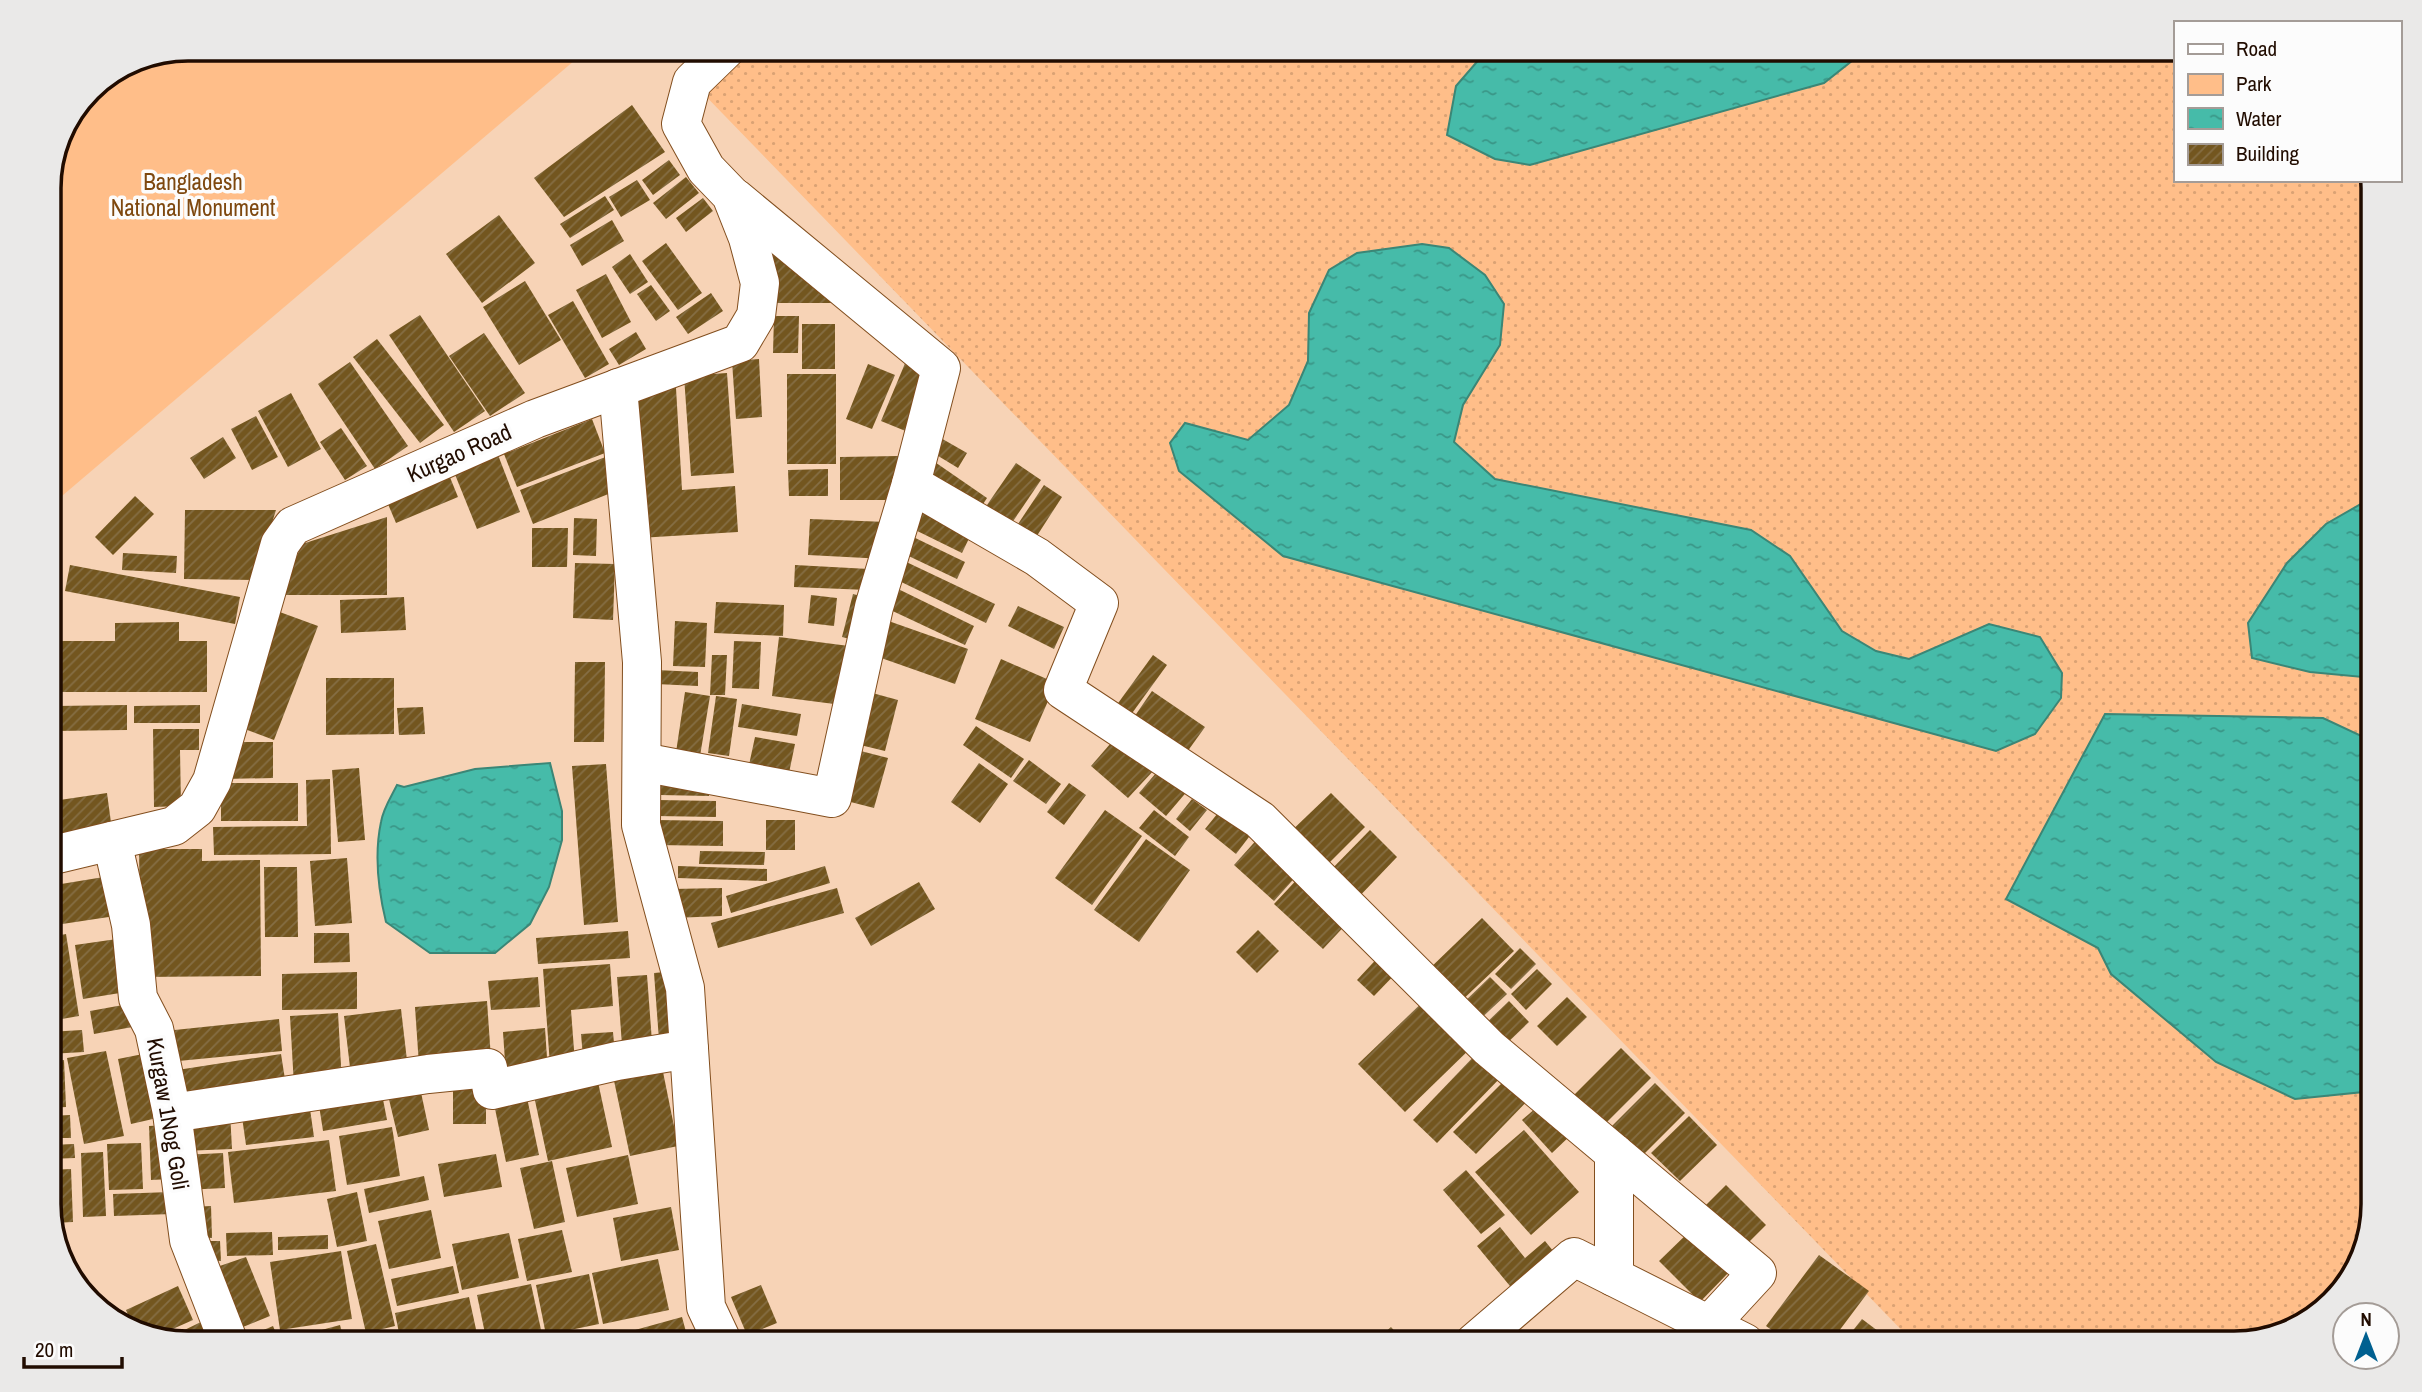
<svg xmlns="http://www.w3.org/2000/svg" width="2422" height="1392" viewBox="0 0 2422 1392" font-family="'Archivo Narrow',sans-serif">
	<defs>
		<pattern id="grass-dots" width="8" height="8" patternUnits="userSpaceOnUse" patternTransform="scale(1.75)"><rect width="8" height="8" fill="#ffbe89"/><path d="M2 2h.1M6 6h.1" fill="none" stroke="#daa274" stroke-width="1.8" stroke-linecap="round"/></pattern>
		<pattern id="water-ripples" width="26" height="14" patternUnits="userSpaceOnUse" patternTransform="scale(1.75)"><rect width="26" height="14" fill="#46bba9"/><path d="M2 4q2-2 4 0t4 0M15 11q2-2 4 0t4 0" fill="none" stroke="#3a9687"/></pattern>
		<pattern id="building-hatch" width="6" height="6" patternUnits="userSpaceOnUse" patternTransform="scale(1.75)"><rect width="6" height="6" fill="#73561f"/><path d="M-1 1l2-2M0 6l6-6M5 7l2-2" fill="none" stroke="#856e44"/></pattern>
	</defs>
	<rect width="100%" height="100%" fill="#f7d3b6"/>
	<polygon fill="url(#grass-dots)" points="726,49 2175,49 2175,180 2373,180 2373,1204 2355,1273 2304,1324 2234,1343 1914,1343 692,82"/>
	<polygon fill="#ffbe89" points="188,49 588,49 49,507 49,180 60,135 90,89 135,59"/>
	<g fill="url(#water-ripples)" stroke="#3b8676" stroke-width="2">
		<polygon points="1488,49 1867,49 1824,83 1530,165 1495,159 1447,135 1456,86"/>
		<polygon points="1422,244 1449,248 1485,275 1504,304 1500,345 1463,405 1454,442 1495,479 1751,530 1790,556 1842,631 1876,651 1909,659 1989,624 2040,637 2062,673 2061,698 2035,734 1996,751 1283,556 1179,471 1170,443 1185,423 1248,440 1289,405 1308,361 1309,313 1329,270 1357,253"/>
		<polygon points="2373,497 2373,678 2310,672 2252,658 2248,623 2287,563 2326,524"/>
		<polygon points="2105,714 2323,718 2370,740 2373,744 2373,871 2367,929 2370,959 2373,960 2373,1091 2295,1099 2216,1062 2111,974 2098,948 2006,899"/>
		<path d="M550,763L562,811V840L549,887L530,924L495,953H430L386,922C378,889 374,855 381,822C383,809 391,797 397,785L404,787L475,769Z"/>
	</g>
	<g fill="url(#building-hatch)">
		<polygon points="632,105 665,152 564,217 534,178"/>
		<polygon points="669,160 680,175 653,195 642,180"/>
		<polygon points="686,177 699,193 666,219 653,203"/>
		<polygon points="637,180 650,200 621,217 609,197"/>
		<polygon points="605,196 614,210 570,238 560,224"/>
		<polygon points="703,198 713,211 686,232 676,218"/>
		<polygon points="499,215 535,263 482,303 446,254"/>
		<polygon points="612,220 624,241 582,266 570,245"/>
		<polygon points="754,232 835,303 774,303"/>
		<polygon points="666,243 702,293 678,310 642,261"/>
		<polygon points="630,254 648,282 630,294 612,267"/>
		<polygon points="606,274 631,322 602,338 576,290"/>
		<polygon points="525,281 561,340 519,365 483,307"/>
		<polygon points="651,285 670,311 656,321 637,294"/>
		<polygon points="711,293 723,311 688,334 676,317"/>
		<polygon points="573,301 609,364 585,378 548,315"/>
		<polygon points="420,315 485,411 454,432 389,335"/>
		<polygon points="774,316 799,316 798,353 773,353"/>
		<rect x="802" y="324" width="33" height="45"/>
		<polygon points="636,332 646,349 619,365 609,349"/>
		<polygon points="484,333 525,393 490,416 449,356"/>
		<polygon points="377,339 444,425 420,443 353,357"/>
		<polygon points="759,359 762,417 736,419 732,361"/>
		<polygon points="906,361 933,372 908,432 881,421"/>
		<polygon points="350,362 408,446 375,469 318,384"/>
		<polygon points="868,364 895,375 872,429 846,419"/>
		<polygon points="727,373 734,473 691,476 684,376"/>
		<rect x="787" y="374" width="49" height="90"/>
		<polygon points="676,388 682,490 735,486 738,532 639,538 630,391"/>
		<polygon points="291,393 321,449 288,467 258,411"/>
		<polygon points="256,416 278,457 252,470 231,429"/>
		<polygon points="592,419 605,453 517,487 504,454"/>
		<polygon points="341,428 367,466 345,480 320,442"/>
		<polygon points="223,437 236,458 204,479 190,458"/>
		<polygon points="939,437 967,453 958,468 930,451"/>
		<polygon points="498,455 520,512 477,529 454,472"/>
		<polygon points="608,456 621,489 533,524 520,490"/>
		<polygon points="898,456 898,500 840,500 840,457"/>
		<polygon points="929,458 987,498 974,518 915,478"/>
		<polygon points="1016,463 1041,480 1003,536 978,518"/>
		<polygon points="828,469 828,496 789,496 788,470"/>
		<polygon points="447,470 458,497 396,523 385,497"/>
		<polygon points="1044,485 1062,497 1031,545 1012,533"/>
		<polygon points="135,496 154,514 113,555 95,537"/>
		<polygon points="916,497 975,526 962,553 903,524"/>
		<polygon points="185,510 276,510 254,580 184,579"/>
		<polygon points="387,517 387,595 280,595 302,544"/>
		<polygon points="574,518 597,519 596,556 573,555"/>
		<polygon points="810,519 887,522 885,559 808,555"/>
		<polygon points="532,528 568,528 567,567 532,567"/>
		<polygon points="907,534 965,562 957,579 898,551"/>
		<polygon points="123,553 177,556 176,573 122,570"/>
		<polygon points="900,559 995,604 986,623 891,577"/>
		<polygon points="575,563 615,564 613,620 573,618"/>
		<polygon points="70,565 240,597 235,624 65,591"/>
		<polygon points="795,565 869,569 868,590 794,587"/>
		<polygon points="49,582 62,607 49,614"/>
		<polygon points="892,586 974,626 965,645 882,606"/>
		<polygon points="853,594 869,598 858,641 842,637"/>
		<polygon points="811,595 837,598 834,626 808,623"/>
		<polygon points="404,597 406,630 341,633 340,600"/>
		<polygon points="716,602 784,605 783,636 714,633"/>
		<polygon points="1018,606 1064,627 1054,649 1008,626"/>
		<polygon points="277,611 318,626 274,740 234,725"/>
		<polygon points="880,618 968,649 955,684 867,653"/>
		<polygon points="675,621 707,623 705,667 673,666"/>
		<polygon points="179,622 179,641 207,641 207,692 62,692 62,641 115,641 115,623"/>
		<polygon points="54,625 53,714 49,714 49,628"/>
		<polygon points="779,637 849,646 842,705 772,696"/>
		<polygon points="734,641 761,642 759,689 732,688"/>
		<polygon points="712,655 727,655 725,695 710,695"/>
		<polygon points="1153,655 1167,665 1130,716 1116,706"/>
		<polygon points="1001,659 1056,683 1030,742 975,719"/>
		<polygon points="575,662 605,662 604,742 574,742"/>
		<polygon points="656,670 698,672 698,686 656,684"/>
		<polygon points="326,678 394,678 394,734 326,735"/>
		<polygon points="865,691 898,700 885,751 852,743"/>
		<polygon points="1152,691 1205,727 1182,759 1130,723"/>
		<polygon points="685,692 710,696 699,762 675,759"/>
		<polygon points="716,696 737,699 729,756 708,753"/>
		<polygon points="742,704 801,714 797,736 738,727"/>
		<polygon points="127,705 127,730 55,731 55,706"/>
		<polygon points="200,705 200,723 134,723 134,706"/>
		<polygon points="423,707 425,734 399,735 397,708"/>
		<polygon points="976,726 1024,759 1011,778 963,745"/>
		<polygon points="153,729 199,729 199,750 180,750 181,806 154,807"/>
		<polygon points="1117,736 1155,769 1128,798 1091,766"/>
		<polygon points="755,737 795,744 789,773 749,765"/>
		<polygon points="224,742 273,742 273,778 225,779"/>
		<polygon points="853,749 888,758 874,808 839,799"/>
		<polygon points="1029,760 1061,784 1046,804 1013,781"/>
		<polygon points="979,763 1008,784 980,823 951,802"/>
		<polygon points="606,764 618,922 584,925 572,766"/>
		<polygon points="1162,766 1189,789 1166,816 1139,793"/>
		<polygon points="359,768 365,840 338,842 332,770"/>
		<polygon points="660,778 709,779 709,796 660,795"/>
		<polygon points="330,779 331,854 214,855 213,827 307,826 306,780"/>
		<rect x="221" y="783" width="77" height="38"/>
		<polygon points="1069,783 1086,795 1064,825 1047,812"/>
		<polygon points="107,793 112,830 59,837 53,801"/>
		<polygon points="1331,793 1365,827 1320,872 1285,837"/>
		<polygon points="1192,799 1207,810 1190,831 1176,819"/>
		<polygon points="657,800 716,801 716,817 656,816"/>
		<polygon points="1222,808 1252,833 1236,854 1205,829"/>
		<polygon points="1105,810 1142,836 1092,905 1055,878"/>
		<polygon points="1154,810 1189,837 1175,856 1139,828"/>
		<polygon points="656,820 723,821 723,846 656,845"/>
		<rect x="766" y="820" width="29" height="30"/>
		<polygon points="1370,830 1397,857 1353,903 1325,876"/>
		<polygon points="1260,836 1300,872 1274,901 1234,865"/>
		<polygon points="1146,839 1190,870 1139,942 1094,910"/>
		<polygon points="139,849 202,849 202,861 260,860 261,976 141,977"/>
		<polygon points="700,851 765,852 764,865 699,864"/>
		<polygon points="347,858 352,923 315,926 310,861"/>
		<polygon points="678,866 767,869 767,881 678,878"/>
		<polygon points="825,866 830,883 731,913 726,896"/>
		<polygon points="264,867 297,867 298,937 265,937"/>
		<polygon points="1303,873 1352,918 1323,949 1274,904"/>
		<polygon points="116,875 122,915 49,926 49,886"/>
		<polygon points="919,882 935,909 871,946 855,918"/>
		<polygon points="722,888 722,916 673,918 672,889"/>
		<polygon points="837,888 844,913 718,948 711,923"/>
		<polygon points="1482,918 1514,951 1457,1005 1426,972"/>
		<polygon points="1258,930 1279,951 1257,973 1236,952"/>
		<polygon points="628,931 630,958 538,964 536,938"/>
		<polygon points="314,933 349,933 350,962 314,963"/>
		<polygon points="66,934 79,1016 56,1020 49,974 49,937"/>
		<polygon points="117,939 126,992 83,999 75,945"/>
		<polygon points="1520,948 1536,964 1511,989 1495,974"/>
		<polygon points="1384,951 1402,967 1374,996 1357,980"/>
		<polygon points="610,964 613,1006 571,1010 575,1063 550,1065 543,969"/>
		<polygon points="1537,969 1552,984 1526,1010 1511,994"/>
		<polygon points="676,971 681,1038 659,1040 654,973"/>
		<polygon points="357,972 357,1009 282,1010 282,974"/>
		<polygon points="647,975 652,1042 622,1045 617,977"/>
		<polygon points="538,977 540,1007 491,1010 488,981"/>
		<polygon points="1490,977 1507,994 1474,1025 1458,1008"/>
		<polygon points="49,997 56,1028 49,1029"/>
		<polygon points="1428,997 1474,1045 1405,1112 1358,1064"/>
		<polygon points="1567,997 1587,1017 1557,1046 1537,1026"/>
		<polygon points="487,1001 491,1059 419,1065 415,1007"/>
		<polygon points="1509,1001 1529,1022 1502,1048 1481,1028"/>
		<polygon points="134,1003 138,1026 94,1034 90,1011"/>
		<polygon points="401,1009 408,1069 351,1076 344,1016"/>
		<polygon points="338,1013 342,1083 294,1086 290,1016"/>
		<polygon points="279,1019 282,1051 168,1062 165,1031"/>
		<polygon points="545,1028 548,1073 506,1076 503,1032"/>
		<polygon points="82,1030 84,1052 49,1054 49,1032"/>
		<polygon points="613,1032 615,1055 583,1057 581,1034"/>
		<polygon points="1621,1048 1651,1078 1602,1127 1572,1097"/>
		<polygon points="106,1051 124,1136 84,1144 67,1058"/>
		<polygon points="1479,1051 1504,1074 1437,1143 1413,1120"/>
		<polygon points="153,1052 166,1116 131,1124 118,1059"/>
		<polygon points="281,1054 287,1092 177,1109 171,1071"/>
		<polygon points="64,1060 66,1107 49,1108 49,1061"/>
		<polygon points="662,1067 678,1146 630,1156 613,1076"/>
		<rect x="453" y="1076" width="33" height="48"/>
		<polygon points="1509,1076 1531,1097 1476,1154 1453,1132"/>
		<polygon points="598,1082 612,1147 548,1161 534,1096"/>
		<polygon points="419,1083 429,1130 398,1137 387,1091"/>
		<polygon points="1655,1083 1685,1113 1637,1161 1607,1131"/>
		<polygon points="381,1089 387,1120 323,1131 318,1099"/>
		<polygon points="526,1093 539,1155 506,1162 493,1099"/>
		<polygon points="309,1102 314,1137 246,1145 241,1110"/>
		<polygon points="1543,1102 1572,1134 1552,1153 1522,1120"/>
		<polygon points="230,1112 232,1149 183,1151 181,1114"/>
		<polygon points="70,1115 71,1138 49,1138 49,1116"/>
		<polygon points="1689,1116 1717,1145 1680,1181 1651,1153"/>
		<polygon points="168,1125 170,1179 151,1180 149,1126"/>
		<polygon points="392,1127 400,1176 347,1185 339,1136"/>
		<polygon points="1524,1130 1579,1192 1531,1235 1475,1172"/>
		<polygon points="329,1140 336,1191 234,1203 228,1152"/>
		<polygon points="141,1143 143,1189 109,1190 107,1144"/>
		<polygon points="74,1144 75,1158 49,1159 49,1145"/>
		<polygon points="103,1152 106,1216 83,1217 81,1153"/>
		<polygon points="223,1153 225,1188 184,1190 182,1155"/>
		<polygon points="496,1154 502,1187 444,1197 438,1164"/>
		<polygon points="628,1155 638,1204 577,1217 566,1168"/>
		<polygon points="552,1161 565,1222 534,1229 520,1168"/>
		<polygon points="71,1169 73,1222 53,1223 49,1170"/>
		<polygon points="1466,1170 1505,1215 1481,1234 1443,1190"/>
		<polygon points="424,1176 429,1200 369,1213 364,1189"/>
		<polygon points="1726,1185 1766,1225 1744,1247 1704,1207"/>
		<polygon points="171,1192 172,1214 114,1216 113,1194"/>
		<polygon points="357,1192 367,1241 337,1247 327,1199"/>
		<polygon points="211,1206 212,1238 193,1238 192,1207"/>
		<polygon points="671,1207 679,1250 621,1261 613,1218"/>
		<polygon points="431,1210 441,1258 389,1269 378,1221"/>
		<polygon points="1500,1227 1525,1258 1545,1241 1562,1262 1519,1297 1477,1246"/>
		<polygon points="562,1230 572,1272 527,1281 518,1239"/>
		<polygon points="1691,1230 1731,1270 1700,1302 1659,1261"/>
		<polygon points="272,1232 273,1255 227,1256 226,1233"/>
		<polygon points="509,1233 519,1278 462,1290 452,1244"/>
		<polygon points="328,1235 328,1249 278,1250 278,1237"/>
		<polygon points="201,1241 220,1241 221,1261 202,1261"/>
		<polygon points="376,1244 395,1326 366,1333 347,1251"/>
		<polygon points="341,1251 352,1319 280,1330 270,1262"/>
		<polygon points="1819,1255 1869,1291 1830,1343 1790,1343 1766,1326"/>
		<polygon points="246,1257 270,1316 233,1331 208,1270"/>
		<polygon points="658,1259 669,1310 603,1324 592,1273"/>
		<polygon points="453,1266 459,1293 397,1306 391,1279"/>
		<polygon points="589,1274 599,1324 546,1335 536,1285"/>
		<polygon points="531,1284 543,1339 523,1343 487,1343 477,1295"/>
		<polygon points="761,1285 777,1323 747,1335 731,1297"/>
		<polygon points="178,1286 193,1320 159,1335 134,1329 126,1310"/>
		<polygon points="469,1297 479,1343 401,1343 395,1313"/>
		<polygon points="682,1317 689,1343 639,1343 635,1330"/>
		<polygon points="1862,1319 1894,1343 1843,1343"/>
		<polygon points="203,1321 213,1343 188,1343 168,1338"/>
		<polygon points="340,1325 345,1343 293,1343 292,1338"/>
		<polygon points="273,1326 280,1343 232,1343"/>
		<polygon points="1391,1327 1405,1343 1373,1343"/>
		<polygon points="777,1333 782,1343 754,1343"/>
	</g>
	<g fill="none" stroke-linecap="round" stroke-linejoin="round">
		<defs>
			<g id="minor">
				<polyline points="618,388 642,662 641,825 685,988 706,1307 723,1343"/>
				<polyline points="911,484 1037,557 1099,603 1063,690 1260,820 1489,1048 1757,1273 1709,1325"/>
				<polyline points="642,762 832,798 874,607 911,484 941,368 735,198"/>
				<polyline points="112,841 131,925 138,998 154,1029 172,1113 189,1240 229,1343"/>
				<polyline points="49,856 174,826 197,808 212,781 280,544 293,526 535,419 740,343 756,316 760,283 748,238 731,195 706,169 681,124 692,82 726,49"/>
				<polyline points="172,1113 428,1074 488,1068 492,1090 617,1061 689,1049"/>
				<polyline points="1614,1153 1614,1277"/>
				<polyline points="1474,1343 1574,1257 1745,1343"/>
			</g>
		</defs>
		<use href="#minor" stroke="#824e1e" stroke-width="40"/>
		<use href="#minor" stroke="#fff" stroke-width="38"/>
	</g>
	<g text-anchor="middle" stroke-width="7" stroke-linejoin="round" paint-order="stroke">
		<g font-size="23" fill="#7e480f" stroke="#fcfcfc">
			<text x="193" y="190">Bangladesh<tspan x="193" dy="26">National Monument</tspan></text>
		</g>
		<g font-size="23" fill="#210c00" stroke="#fcfcfc">
			<text transform="translate(459 453) rotate(-24)" y="8">Kurgao Road</text>
			<text transform="translate(168 1114) rotate(80)" y="8">Kurgaw 1Nog Goli</text>
		</g>
	</g>
	<path d="M0 0H2422V1392H0ZM188 61H2234A127 127 0 0 1 2361 188V1204A127 127 0 0 1 2234 1331H188A127 127 0 0 1 61 1204V188A127 127 0 0 1 188 61Z" fill="#eae9e8" fill-rule="evenodd"/>
	<path fill="none" stroke="#210c00" stroke-width="3.5" d="M188 61H2234A127 127 0 0 1 2361 188V1204A127 127 0 0 1 2234 1331H188A127 127 0 0 1 61 1204V188A127 127 0 0 1 188 61Z"/>
	<rect x="2174" y="21" width="228" height="161" fill="#fcfcfc" stroke="#a49c97" stroke-width="2"/>
	<rect x="2188" y="44" width="35" height="10" fill="#ffffff" stroke="#a49c97" stroke-width="2"/>
	<text x="2236" y="56" font-size="21" fill="#210c00">Road</text>
	<rect x="2188" y="74" width="35" height="21" fill="#ffbe89" stroke="#a49c97" stroke-width="2"/>
	<text x="2236" y="91" font-size="21" fill="#210c00">Park</text>
	<rect x="2188" y="108" width="35" height="21" fill="url(#water-ripples)" stroke="#a49c97" stroke-width="2"/>
	<text x="2236" y="126" font-size="21" fill="#210c00">Water</text>
	<rect x="2188" y="144" width="35" height="21" fill="url(#building-hatch)" stroke="#a49c97" stroke-width="2"/>
	<text x="2236" y="161" font-size="21" fill="#210c00">Building</text>
	<g transform="translate(2366 1336)"><circle r="33" fill="#fcfcfc" stroke="#a49c97" stroke-width="2"/>
	<path d="M0-5L12 26L0 18L-12 26Z" fill="#006090"/>
	<text y="-10" font-size="19" font-weight="bold" text-anchor="middle" fill="#210c00">N</text>
	</g>
	<path d="M24 1357v10h98v-10" fill="none" stroke="#210c00" stroke-width="3.5"/>
	<text x="35" y="1357" font-size="21" fill="#210c00" stroke="#fcfcfc" stroke-width="5" paint-order="stroke">20 m</text>
</svg>
